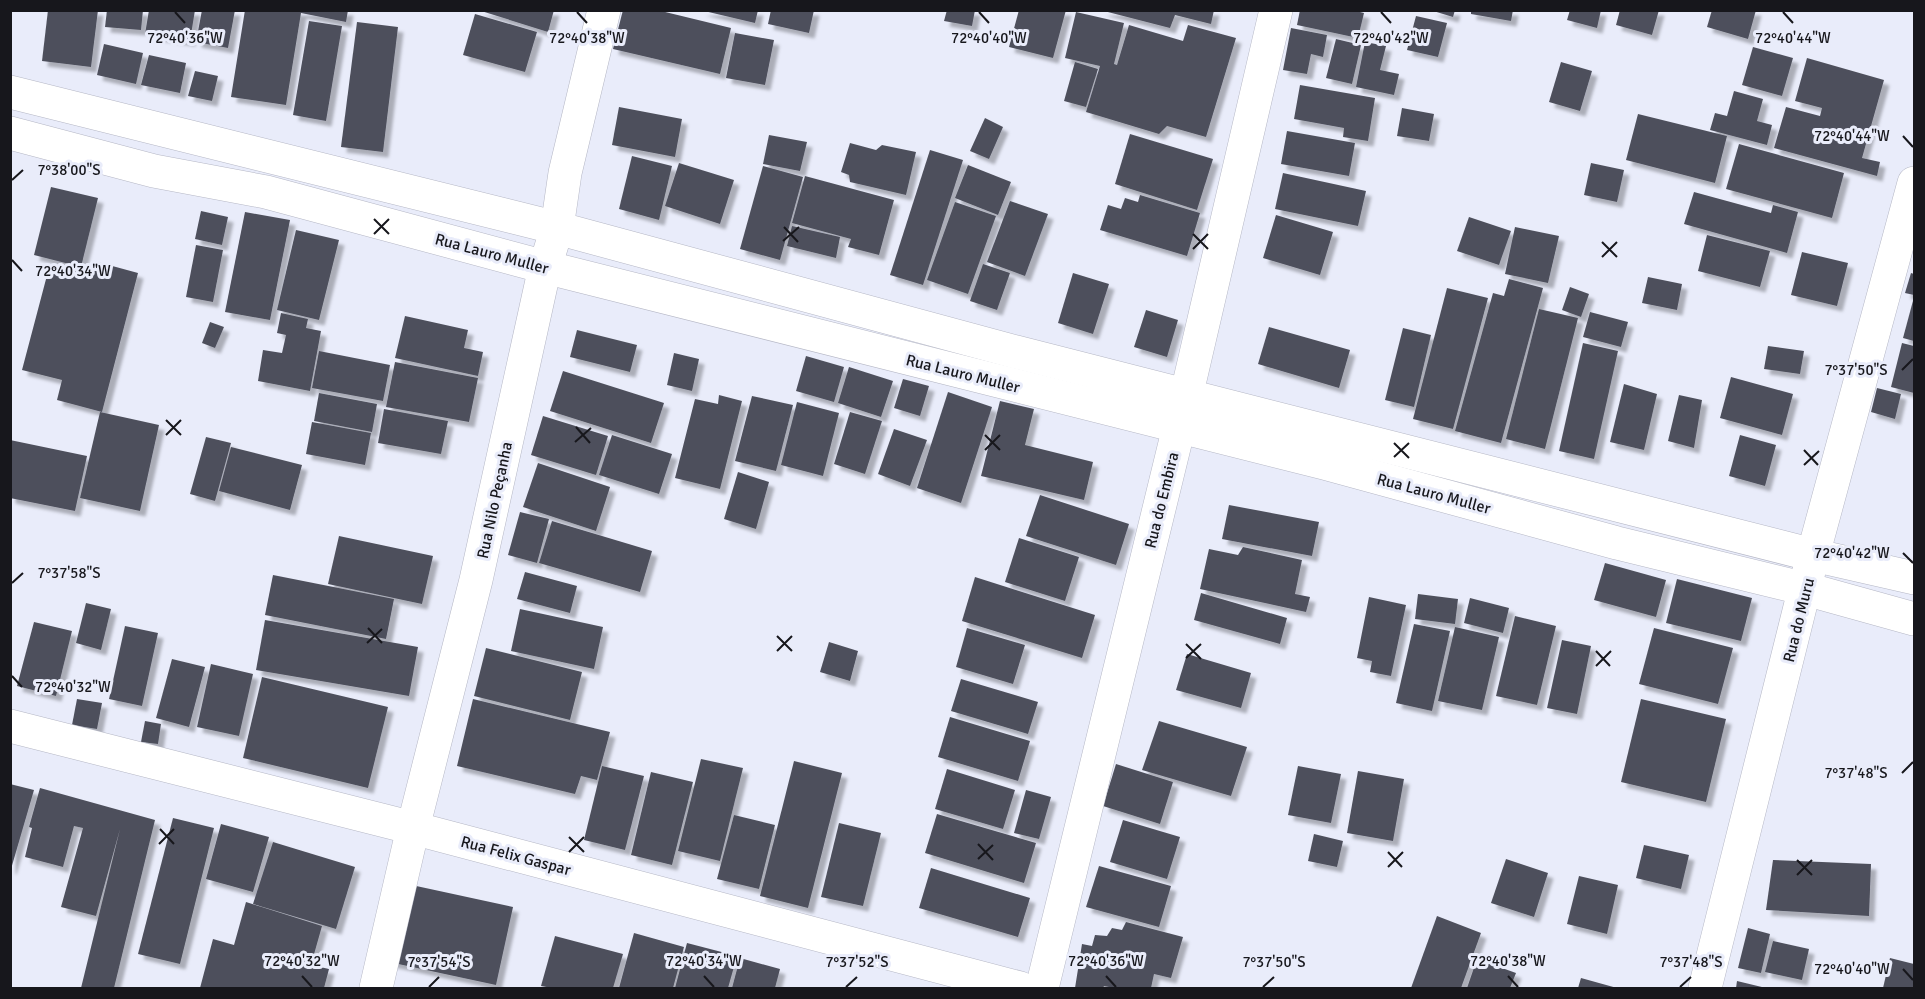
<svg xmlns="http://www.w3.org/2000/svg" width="1925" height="999" viewBox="0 0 1925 999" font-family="Signika,sans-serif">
	<defs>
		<filter id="shadow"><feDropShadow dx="5.5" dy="5.5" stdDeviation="1.5" flood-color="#0004"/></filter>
	</defs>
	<rect width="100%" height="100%" fill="#e9ecfa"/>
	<g fill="#4e505c" filter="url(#shadow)">
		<polygon points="48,10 98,10 91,67 42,61"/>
		<polygon points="107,10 143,10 141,30 105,27"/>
		<polygon points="149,10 195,10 190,41 145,34"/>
		<polygon points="202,10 235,10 228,48 196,42"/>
		<polygon points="245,10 348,10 346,22 301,13 286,105 231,97"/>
		<polygon points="478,10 554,10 548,32"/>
		<polygon points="623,10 657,10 731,28 720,74 613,49"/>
		<polygon points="700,10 758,10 755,23"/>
		<polygon points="771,10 814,10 809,33 768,24"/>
		<polygon points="947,10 975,10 972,26 944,21"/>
		<polygon points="1019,10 1066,10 1053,58 1009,47"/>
		<polygon points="1100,10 1214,10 1211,24 1175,15 1170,28"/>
		<polygon points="1300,10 1352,10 1364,13 1358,38 1297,25"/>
		<polygon points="1430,10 1455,10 1453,17"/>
		<polygon points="1471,10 1513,10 1511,21 1471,14"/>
		<polygon points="1570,10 1601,10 1597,28 1567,20"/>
		<polygon points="1620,10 1659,10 1652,35 1616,25"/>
		<polygon points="1712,10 1756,10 1748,39 1707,27"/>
		<polygon points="1076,12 1124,23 1114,64 1117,65 1129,25 1183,41 1188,25 1236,38 1206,137 1167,126 1159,134 1086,112 1100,66 1065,58"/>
		<polygon points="475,14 537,32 525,72 463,55"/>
		<polygon points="1416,16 1447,23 1438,57 1407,50"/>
		<polygon points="309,21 342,26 326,121 293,115"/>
		<polygon points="357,22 398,27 383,152 341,147"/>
		<polygon points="1291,28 1327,35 1323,57 1311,54 1307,74 1283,70"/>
		<polygon points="735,33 774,40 765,85 726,78"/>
		<polygon points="1336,39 1361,45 1352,84 1326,78"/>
		<polygon points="1365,42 1386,46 1380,70 1399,74 1394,95 1356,87"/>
		<polygon points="104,44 143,53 136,84 97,75"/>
		<polygon points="1753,47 1793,58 1782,96 1742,85"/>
		<polygon points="149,55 186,63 180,93 141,85"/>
		<polygon points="1807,58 1884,80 1862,158 1880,162 1877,176 1774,148 1786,107 1820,116 1822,108 1795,101"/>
		<polygon points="1075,62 1098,69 1086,107 1064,101"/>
		<polygon points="1561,62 1592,71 1580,111 1549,102"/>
		<polygon points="195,71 218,76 212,101 188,96"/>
		<polygon points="1300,85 1375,98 1368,141 1343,137 1344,128 1294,119"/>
		<polygon points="1734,91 1763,99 1757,121 1772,125 1767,145 1710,130 1715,113 1727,116"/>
		<polygon points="619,107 682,119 675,157 612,145"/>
		<polygon points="1402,108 1434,114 1429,141 1397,136"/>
		<polygon points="1638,114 1727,136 1715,183 1626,160"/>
		<polygon points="985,118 1003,127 989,159 970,151"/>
		<polygon points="1287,131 1355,143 1349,176 1281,164"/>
		<polygon points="1130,134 1213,159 1197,210 1115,184"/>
		<polygon points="769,135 807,142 800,171 763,164"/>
		<polygon points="850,143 876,150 882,145 916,152 906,195 850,182 849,175 841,172"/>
		<polygon points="1739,144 1844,173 1832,218 1726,189"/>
		<polygon points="930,150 963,160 923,285 890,275"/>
		<polygon points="632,156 672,166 659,220 619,209"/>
		<polygon points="679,163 734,180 720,224 665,206"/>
		<polygon points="1591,163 1624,170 1617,202 1584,195"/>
		<polygon points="968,165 1011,182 998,215 955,198"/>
		<polygon points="763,166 803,177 780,260 740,249"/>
		<polygon points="1283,173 1366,191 1358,226 1275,209"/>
		<polygon points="805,176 894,200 879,255 848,247 851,239 792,223"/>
		<polygon points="51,187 98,198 81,267 34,255"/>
		<polygon points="1694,192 1771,213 1773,205 1798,212 1787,253 1684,224"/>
		<polygon points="1140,195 1200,213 1187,256 1100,230 1108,205 1121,209 1125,198 1138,202"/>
		<polygon points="1010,201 1048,214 1025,276 987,262"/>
		<polygon points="955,202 996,216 968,294 927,280"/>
		<polygon points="201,211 228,217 222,245 195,239"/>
		<polygon points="245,212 290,220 270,320 225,312"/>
		<polygon points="1276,215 1333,232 1320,275 1263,258"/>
		<polygon points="1469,217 1511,231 1499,265 1457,251"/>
		<polygon points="792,226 840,237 836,258 787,246"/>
		<polygon points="1515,227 1559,236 1548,283 1505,274"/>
		<polygon points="296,230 339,240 319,320 277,310"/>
		<polygon points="1707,235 1770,251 1760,287 1698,271"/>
		<polygon points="196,245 223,250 213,302 186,297"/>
		<polygon points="1802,252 1848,263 1837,306 1791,295"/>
		<polygon points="94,261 138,273 102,412 57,400 62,380 22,370 50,264 90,274"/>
		<polygon points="983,264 1010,273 997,310 970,301"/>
		<polygon points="1073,273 1109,284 1093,334 1058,323"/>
		<polygon points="1911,273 1914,274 1914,295 1905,293"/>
		<polygon points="1648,277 1682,284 1677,310 1642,303"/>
		<polygon points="1509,279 1543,288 1501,443 1455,431 1493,293 1504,296"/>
		<polygon points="1570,287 1589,294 1581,317 1562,310"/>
		<polygon points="1447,288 1488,298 1453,429 1413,419"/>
		<polygon points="1914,297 1914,341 1903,338"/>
		<polygon points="1539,309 1578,318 1545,449 1506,439"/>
		<polygon points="1146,310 1178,320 1167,357 1134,347"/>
		<polygon points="1590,312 1628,322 1621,347 1583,337"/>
		<polygon points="281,313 308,319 306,328 321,331 310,391 258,381 263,350 282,353 286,335 277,333"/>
		<polygon points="405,316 468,330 464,348 483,352 478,376 395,358"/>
		<polygon points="210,322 224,327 215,348 202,343"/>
		<polygon points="1269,327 1350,350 1339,388 1258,364"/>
		<polygon points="1403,328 1431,335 1414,407 1385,400"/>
		<polygon points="577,330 637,345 630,372 570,357"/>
		<polygon points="1583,343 1618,351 1594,459 1559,451"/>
		<polygon points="1902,343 1914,346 1914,393 1891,387"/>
		<polygon points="1768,346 1804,351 1800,374 1764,369"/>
		<polygon points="319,351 390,365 383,401 312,388"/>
		<polygon points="674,353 699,359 692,391 667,385"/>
		<polygon points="806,356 844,367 834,402 796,391"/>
		<polygon points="395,362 478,378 469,422 386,407"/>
		<polygon points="849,367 893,381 881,417 838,403"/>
		<polygon points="563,371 664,403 651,443 550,411"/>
		<polygon points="1731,377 1793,394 1782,435 1720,418"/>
		<polygon points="903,379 929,386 920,416 894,408"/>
		<polygon points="1624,384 1657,394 1644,450 1610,442"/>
		<polygon points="1877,388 1901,394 1895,419 1871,412"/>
		<polygon points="948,392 992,407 961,503 917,488"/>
		<polygon points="319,393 377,404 372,432 314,421"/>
		<polygon points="719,395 742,401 720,489 675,478 695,399 718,404"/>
		<polygon points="1679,395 1702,400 1694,448 1668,441"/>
		<polygon points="752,396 793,405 776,471 735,461"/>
		<polygon points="1000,401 1034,409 1025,445 1093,462 1084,500 981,476"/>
		<polygon points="797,402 839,413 823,476 781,465"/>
		<polygon points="384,409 448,421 441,454 378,443"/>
		<polygon points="100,412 159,425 140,511 80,498"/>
		<polygon points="850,412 882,421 865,474 834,464"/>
		<polygon points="543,416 608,436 596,475 531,455"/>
		<polygon points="312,422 371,433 365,465 306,454"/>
		<polygon points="894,429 927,440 910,486 878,474"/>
		<polygon points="612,435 672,454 659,494 599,475"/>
		<polygon points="1740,435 1776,445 1765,486 1729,476"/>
		<polygon points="206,437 231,443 215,501 190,494"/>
		<polygon points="10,440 87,456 75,511 10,498"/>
		<polygon points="231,447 302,465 290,510 219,491"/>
		<polygon points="538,463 610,487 596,531 523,507"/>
		<polygon points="738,472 769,482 756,529 724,519"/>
		<polygon points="1040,495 1129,524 1116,565 1026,536"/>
		<polygon points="1229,505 1319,522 1312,556 1222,539"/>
		<polygon points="520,512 549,519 537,563 508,555"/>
		<polygon points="552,521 652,551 640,592 539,563"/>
		<polygon points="339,536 433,556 422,604 328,584"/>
		<polygon points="1019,538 1079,557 1065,601 1005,582"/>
		<polygon points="1243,547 1302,560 1295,594 1310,597 1306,612 1200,589 1209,549 1238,555"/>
		<polygon points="1605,563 1666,580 1656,617 1594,600"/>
		<polygon points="525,572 577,586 570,613 517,599"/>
		<polygon points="273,575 394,599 386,639 265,615"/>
		<polygon points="975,577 1095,615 1082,658 962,621"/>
		<polygon points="1677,579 1752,598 1741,641 1666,623"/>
		<polygon points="1201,593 1287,618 1280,644 1194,620"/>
		<polygon points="1418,594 1458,599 1455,624 1415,619"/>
		<polygon points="1369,597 1406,605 1391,676 1370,672 1372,661 1357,658"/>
		<polygon points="1470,598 1509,608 1503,633 1464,623"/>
		<polygon points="86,603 111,609 101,650 76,643"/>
		<polygon points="520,609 603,627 594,669 511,651"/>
		<polygon points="1515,616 1556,626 1537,705 1496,696"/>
		<polygon points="265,620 418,647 409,696 256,670"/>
		<polygon points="34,622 72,631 56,696 17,686"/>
		<polygon points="1414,624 1450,631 1432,711 1396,703"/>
		<polygon points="125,626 158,633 142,706 109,699"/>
		<polygon points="1455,627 1499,637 1482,710 1438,701"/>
		<polygon points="967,628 1025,645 1013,684 956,667"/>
		<polygon points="1654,628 1733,648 1718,704 1639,684"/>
		<polygon points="1562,640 1591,646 1577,714 1547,708"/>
		<polygon points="829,642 858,651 850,681 820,672"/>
		<polygon points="486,648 582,672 570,720 474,696"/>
		<polygon points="1187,654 1251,673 1241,708 1176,690"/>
		<polygon points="172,659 205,667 189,727 156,718"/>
		<polygon points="211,664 253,674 239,736 197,727"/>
		<polygon points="262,677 388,707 368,788 243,758"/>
		<polygon points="961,679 1038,702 1028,734 951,711"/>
		<polygon points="77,699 102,703 97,729 72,725"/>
		<polygon points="473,699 610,732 597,780 581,776 575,794 457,766"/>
		<polygon points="1641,699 1726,719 1706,802 1621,782"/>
		<polygon points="950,717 1030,741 1018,781 938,757"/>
		<polygon points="145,721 161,724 158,744 141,742"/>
		<polygon points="1159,721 1247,747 1231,796 1142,770"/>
		<polygon points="701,759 743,768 720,861 678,851"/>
		<polygon points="794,761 842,773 808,908 760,896"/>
		<polygon points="1116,764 1173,782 1160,824 1103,806"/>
		<polygon points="602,766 644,776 625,850 584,840"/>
		<polygon points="1298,766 1341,774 1331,823 1288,815"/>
		<polygon points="947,769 1015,790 1003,829 935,809"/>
		<polygon points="1358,771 1404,779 1393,841 1347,833"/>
		<polygon points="651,772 693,782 672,865 631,855"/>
		<polygon points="10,784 34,790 11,869 10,869"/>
		<polygon points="40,788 155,820 114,988 81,988 120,829 96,916 61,907 83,828 74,826 63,867 25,857 32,828 29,827"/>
		<polygon points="1026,790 1051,797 1039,839 1014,833"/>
		<polygon points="937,814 1036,843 1024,883 925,853"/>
		<polygon points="734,815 775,825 759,889 717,879"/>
		<polygon points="173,818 214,828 180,964 138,954"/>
		<polygon points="1123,820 1180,837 1167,879 1110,862"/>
		<polygon points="839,823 881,833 863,906 821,897"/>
		<polygon points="221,824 269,837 253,892 206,879"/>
		<polygon points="1314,834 1343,841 1337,867 1308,861"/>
		<polygon points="273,842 355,867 336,929 253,904"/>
		<polygon points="1644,845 1689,855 1681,889 1636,878"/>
		<polygon points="1506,859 1548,873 1534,917 1491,903"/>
		<polygon points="1773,860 1871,864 1869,916 1766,910"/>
		<polygon points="1099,866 1171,886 1159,927 1086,907"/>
		<polygon points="931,868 1030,898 1018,937 919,908"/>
		<polygon points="1579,876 1618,885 1607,934 1567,924"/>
		<polygon points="407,884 513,907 496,985 389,962"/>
		<polygon points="246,902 322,926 311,965 329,969 324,988 200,988 213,939 234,945"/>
		<polygon points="1437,916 1481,933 1461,988 1411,988"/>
		<polygon points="1126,922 1183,937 1171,978 1154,974 1151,988 1114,988 1104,986 1103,988 1075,988 1082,944 1092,946 1095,935 1107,936 1112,928 1122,930"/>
		<polygon points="1748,928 1770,934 1761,973 1738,968"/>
		<polygon points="634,933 684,947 673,988 619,988"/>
		<polygon points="555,936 623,954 613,988 552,988 541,986"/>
		<polygon points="1773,941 1809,949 1802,980 1765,972"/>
		<polygon points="687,943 737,956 728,988 675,988"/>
		<polygon points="740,958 780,969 775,988 732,988"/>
		<polygon points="1890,958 1914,964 1914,988 1883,988"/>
		<polygon points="1477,959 1516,973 1510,988 1467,988"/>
		<polygon points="1581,978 1617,988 1578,988"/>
		<polygon points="1737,981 1766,988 1736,988"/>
	</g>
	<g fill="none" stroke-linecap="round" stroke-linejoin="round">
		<defs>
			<g id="minor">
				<polyline points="10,92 557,228 1016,352 1813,555 1914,578"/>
				<polyline points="10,133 154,171 266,192 545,267 1324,463 1617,543 1806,589 1914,619"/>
				<polyline points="10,726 413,828 1020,988"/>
				<polyline points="376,988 413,828 476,580 545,267 557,228 565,173 604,10"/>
				<polyline points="1042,988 1179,427 1276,10"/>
				<polyline points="1705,988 1813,555 1914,183"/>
			</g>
		</defs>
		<use href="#minor" stroke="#b5b7c5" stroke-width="34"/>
		<use href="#minor" stroke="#fff" stroke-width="33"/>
	</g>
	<path fill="none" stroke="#17171c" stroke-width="2" d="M175,12L185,23M577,12L587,23M979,12L989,23M1381,12L1391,23M1783,12L1793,23M1903,136L1913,147M12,180L23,170M374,219L389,234M784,227L798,242M374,234L389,219M1193,234L1208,249M783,241L799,227M1602,242L1617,257M1193,249L1208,234M1602,257L1617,242M12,260L22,271M1902,370L1913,359M166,420L181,435M576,427L590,443M166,435L181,420M985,435L1000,450M575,442L591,428M1394,443L1409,458M985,450L1000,435M1804,450L1818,465M1394,457L1409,443M1804,465L1819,451M1903,553L1913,563M12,583L23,573M368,628L382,643M777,636L792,651M367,643L382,629M1186,644L1201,659M777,651L792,636M1596,651L1610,666M1186,658L1201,644M1596,666L1611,651M12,676L22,687M1902,773L1913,762M160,829L174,844M569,837L584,852M159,844L174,829M978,844L993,860M569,852L584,837M1388,852L1402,867M978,859L993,845M1797,860L1812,875M1388,867L1403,852M1797,875L1812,860M1903,969L1913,980M302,976L312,987M704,976L714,987M1106,976L1116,987M1508,976L1518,987M429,987L439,977M846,987L857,977M1263,987L1274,977M1680,987L1691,977"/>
	<g text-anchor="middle" stroke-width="6" stroke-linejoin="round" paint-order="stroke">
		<g font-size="16" fill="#17171c" stroke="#e9ecfa">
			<text transform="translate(492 253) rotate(15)" y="6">Rua Lauro Muller</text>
			<text transform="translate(963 373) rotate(14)" y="6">Rua Lauro Muller</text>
			<text transform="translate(1434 493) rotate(15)" y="6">Rua Lauro Muller</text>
			<text transform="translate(494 500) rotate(-78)" y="6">Rua Nilo Peçanha</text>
			<text transform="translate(1161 500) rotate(-76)" y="6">Rua do Embira</text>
			<text transform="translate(1798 620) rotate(-76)" y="6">Rua do Muru</text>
			<text transform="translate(516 855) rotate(15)" y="6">Rua Felix Gaspar</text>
		</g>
	</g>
	<g font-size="15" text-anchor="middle" fill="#17171c" stroke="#e9ecfa" stroke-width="6" stroke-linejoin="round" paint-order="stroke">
		<text x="1793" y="43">72°40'44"W</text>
		<text x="185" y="43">72°40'36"W</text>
		<text x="587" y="43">72°40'38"W</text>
		<text x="989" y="43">72°40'40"W</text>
		<text x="1391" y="43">72°40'42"W</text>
		<text x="1852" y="141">72°40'44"W</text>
		<text x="69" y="175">7°38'00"S</text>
		<text x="73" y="276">72°40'34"W</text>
		<text x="1856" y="375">7°37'50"S</text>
		<text x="1852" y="558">72°40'42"W</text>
		<text x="69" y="578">7°37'58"S</text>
		<text x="73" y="692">72°40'32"W</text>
		<text x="1856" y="778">7°37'48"S</text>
		<text x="302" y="966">72°40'32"W</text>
		<text x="704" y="966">72°40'34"W</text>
		<text x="1106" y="966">72°40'36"W</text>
		<text x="1508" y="966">72°40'38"W</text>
		<text x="439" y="967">7°37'54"S</text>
		<text x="857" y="967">7°37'52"S</text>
		<text x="1274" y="967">7°37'50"S</text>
		<text x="1691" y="967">7°37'48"S</text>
		<text x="1852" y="974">72°40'40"W</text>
	</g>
	<rect width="1925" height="999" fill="none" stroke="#17171c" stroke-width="24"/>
</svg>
